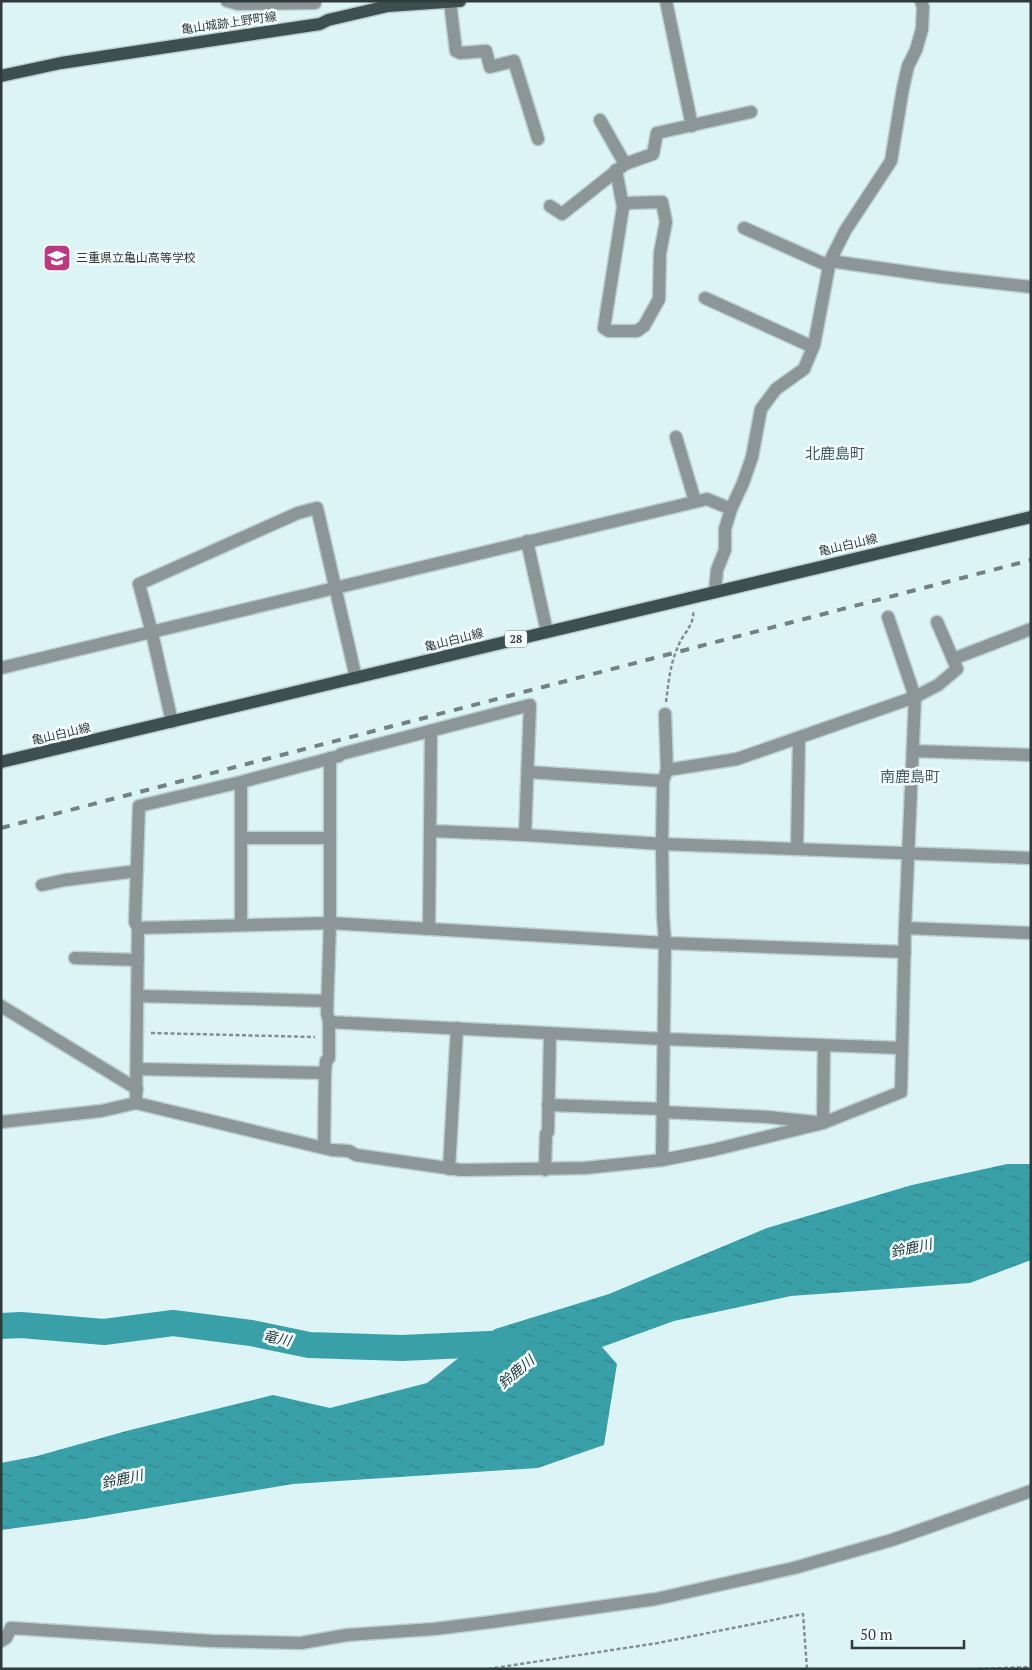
<svg xmlns="http://www.w3.org/2000/svg" width="1032" height="1670" viewBox="0 0 1032 1670" font-family="'PT Serif','Noto Sans JP',serif">
	<defs>
		<pattern id="water-ripples" width="26" height="14" patternUnits="userSpaceOnUse" patternTransform="scale(1.25)"><rect width="26" height="14" fill="#3aa0a7"/><path d="M2 4q2-2 4 0t4 0M15 11q2-2 4 0t4 0" fill="none" stroke="#318389"/></pattern>
	</defs>
	<rect width="100%" height="100%" fill="#dcf4f6"/>
	<polygon fill="url(#water-ripples)" points="1007,1164 1031,1164 1031,1260 970,1283 791,1296 674,1321 602,1347 617,1364 604,1445 538,1468 293,1484 83,1519 1,1530 1,1463 37,1456 130,1430 273,1395 330,1408 427,1383 495,1329 609,1294 767,1228 912,1185"/>
	<g fill="none" stroke-linecap="round" stroke-linejoin="round">
		<polyline stroke="#3aa0a7" stroke-width="26" points="1,1326 21,1325 104,1332 173,1323 251,1333 309,1345 402,1348 510,1343"/>
		<defs>
			<g id="minor">
				<polyline points="227,1 238,4 315,3"/>
				<polyline points="666,1 692,126"/>
				<polyline points="450,2 456,51 460,53 486,51 490,67 514,61 538,139"/>
				<polyline points="600,120 625,164"/>
				<polyline points="616,170 623,207 604,328 609,331 637,331 644,326 659,299 660,253 666,222 662,202 628,203 623,207"/>
				<polyline points="550,206 562,214 625,164 653,154 657,133 751,112"/>
				<polyline points="744,228 829,266"/>
				<polyline points="830,261 942,277 1031,287"/>
				<polyline points="705,298 813,347"/>
				<polyline points="676,437 695,501"/>
				<polyline points="527,541 547,632"/>
				<polyline points="715,591 717,570 725,550 725,529 731,509 743,483 752,457 761,409 776,389 804,369 814,345 830,261 845,231 891,161 903,88 908,66 916,50 922,29 923,7 921,1"/>
				<polyline points="937,622 953,659"/>
				<polyline points="1,668 707,499 731,509"/>
				<polyline points="172,722 152,633 139,584 298,513 317,508 356,678"/>
				<polyline points="913,751 1031,755"/>
				<polyline points="667,770 737,759 915,697 938,685 957,669 953,659 1031,629"/>
				<polyline points="528,772 663,781"/>
				<polyline points="431,831 525,835 662,844 1031,858"/>
				<polyline points="241,838 330,838"/>
				<polyline points="797,848 799,738"/>
				<polyline points="42,885 65,880 137,871"/>
				<polyline points="241,925 241,782"/>
				<polyline points="138,928 330,923 665,943 905,952"/>
				<polyline points="429,928 431,731"/>
				<polyline points="905,928 1031,933"/>
				<polyline points="75,958 138,960"/>
				<polyline points="138,996 327,1001"/>
				<polyline points="1,1006 137,1089"/>
				<polyline points="329,1022 664,1039 902,1048"/>
				<polyline points="137,1069 325,1073"/>
				<polyline points="136,1103 138,928 135,922 139,806 241,782 339,756 341,754 530,705 525,835"/>
				<polyline points="548,1105 663,1109"/>
				<polyline points="662,1112 768,1117 815,1122"/>
				<polyline points="1,1122 101,1111 136,1103 332,1150 349,1151 356,1155 461,1170 585,1168 662,1160 713,1150 823,1123 901,1092 905,928 915,697 888,617"/>
				<polyline points="823,1123 824,1046"/>
				<polyline points="324,1147 325,1073 326,1061 329,1058 329,1022 327,1012 330,923 330,758"/>
				<polyline points="662,1160 665,943 663,915 662,844 663,781 667,770 665,714"/>
				<polyline points="449,1169 457,1028"/>
				<polyline points="545,1170 546,1134 548,1132 550,1034"/>
				<polyline points="1,1641 6,1638 11,1628 212,1641 301,1643 347,1635 434,1629 491,1622 656,1599 794,1568 892,1540 1031,1491"/>
			</g>
			<g id="major">
				<polyline points="1,76 61,63 320,24 328,20 388,6 460,1"/>
				<polyline points="1,762 1031,517"/>
			</g>
		</defs>
		<use href="#minor" stroke="#bacfd0" stroke-width="15"/>
		<use href="#major" stroke="#bacfd0" stroke-width="15"/>
		<g stroke="#809091" stroke-width="2.5" stroke-dasharray="4 2.5" stroke-linecap="butt">
			<path d="M666,702C669,679 670,662 681,640C686,632 695,621 693,611"/>
			<polyline points="151,1033 315,1037"/>
			<polyline points="488,1669 658,1643 803,1614 807,1669"/>
			<polyline points="978,1669 1031,1667"/>
		</g>
		<use href="#minor" stroke="#8d9697" stroke-width="12"/>
		<use href="#major" stroke="#3e4f51" stroke-width="12"/>
		<polyline stroke="#728182" stroke-width="4" stroke-dasharray="9 9" stroke-linecap="butt" points="1,828 1031,560"/>
	</g>
	<defs>
		<symbol id="school-square" viewBox="-11 -11 22 22"><rect x="-9" y="-9" width="18" height="18" rx="4" fill="#bc397f" stroke="#f4feff"/><path d="M0-5L7-2L0 1L-7-2ZM-4 1L0 2.5L4 1V4Q0 6-4 4Z" fill="#fff"/></symbol>
	</defs>
	<g fill-rule="evenodd">
		<use href="#school-square" x="41" y="242" width="32" height="32"/>
	</g>
	<g text-anchor="middle" stroke-width="5" stroke-linejoin="round" paint-order="stroke">
		<rect fill="#f4feff" stroke="#6b7575" stroke-width="1" x="505" y="630.5" width="22" height="17" rx="4"/>
		<g font-size="11" font-weight="bold" fill="#303a3a">
			<text x="516" y="643">28</text>
		</g>
		<g font-size="12" fill="#303a3a" stroke="#f4feff">
			<text transform="translate(229 23) rotate(-8)" y="4">亀山城跡上野町線</text>
			<text transform="translate(848 545) rotate(-13)" y="4">亀山白山線</text>
			<text transform="translate(454 640) rotate(-14)" y="4">亀山白山線</text>
			<text transform="translate(61 734) rotate(-13)" y="4">亀山白山線</text>
		</g>
		<g font-size="12" fill="#303a3a" stroke="#f4feff" text-anchor="start">
			<text x="76" y="262">三重県立亀山高等学校</text>
		</g>
		<g font-size="14" font-style="italic" fill="#1b3234" stroke="#f4feff">
			<text transform="translate(911 1248) rotate(-12)" y="5">鈴鹿川</text>
			<text transform="translate(277 1338) rotate(12)" y="5">竜川</text>
			<text transform="translate(516 1372) rotate(-40)" y="5">鈴鹿川</text>
			<text transform="translate(122 1479) rotate(-12)" y="5">鈴鹿川</text>
		</g>
		<g font-size="15" fill="#475d5e" stroke="#f4feff">
			<text x="835" y="459">北鹿島町</text>
			<text x="910" y="782">南鹿島町</text>
		</g>
	</g>
	<rect width="1032" height="1670" fill="none" stroke="#303a3a" stroke-width="5"/>
	<path d="M852 1640v8h112v-8" fill="none" stroke="#303a3a" stroke-width="2.5"/>
	<text x="860" y="1640" font-size="15" fill="#303a3a" stroke="#f4feff" stroke-width="4" paint-order="stroke">50 m</text>
</svg>
